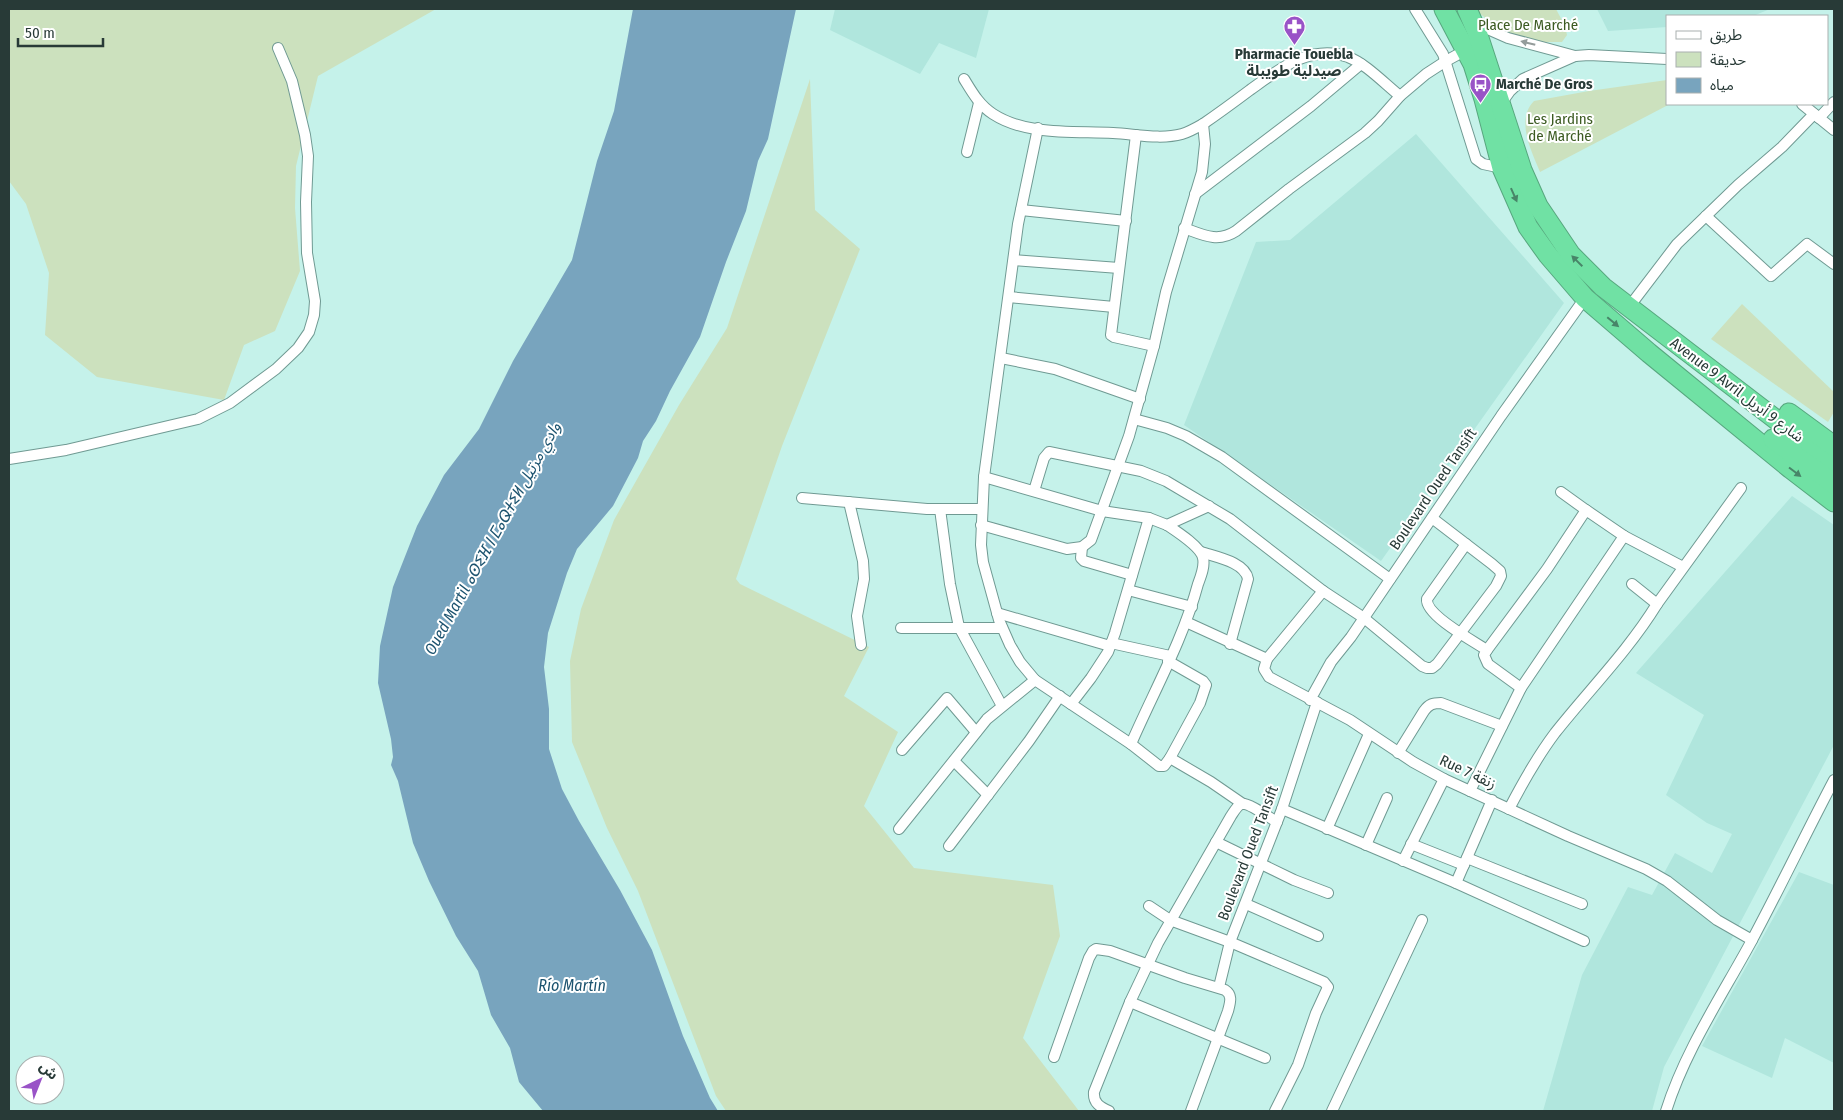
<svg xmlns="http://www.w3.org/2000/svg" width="1843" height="1120" viewBox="0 0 1843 1120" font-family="'Fira Sans Condensed','Noto Sans Arabic','Noto Sans Tifinagh',sans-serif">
	<rect width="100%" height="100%" fill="#c5f2ea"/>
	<g fill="#b0e6dd">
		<polygon points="835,9 989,9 976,58 939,43 920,74 830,30"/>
		<polygon points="1597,9 1770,9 1753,16 1667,16 1667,27 1608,31"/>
		<polygon points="1416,134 1564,303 1381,561 1184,425 1256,242 1290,240"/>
		<polygon points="1792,496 1834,525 1834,745 1664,1067 1652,1111 1543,1111 1582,975 1628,887 1652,895 1675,853 1712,873 1732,834 1707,823 1666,795 1704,715 1636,673"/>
		<polygon points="1799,872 1834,885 1834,1063 1785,1038 1772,1078 1702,1046"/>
	</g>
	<g fill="#cce1be">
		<polygon points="9,9 436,9 318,76 296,166 295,208 300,271 275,331 244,345 224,400 97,377 45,335 49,273 26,204 9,181"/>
		<polygon points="1474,9 1556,9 1565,26 1567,35 1562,42 1528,42 1511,38"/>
		<polygon points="810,79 815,210 860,249 782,446 736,579 740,584 869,647 844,696 898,732 864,806 914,868 1053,885 1060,936 1023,1038 1079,1111 726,1111 716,1096 638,891 607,828 572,742 570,661 581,609 614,520 679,405 727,328"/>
		<path d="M1667,80V104H1670L1540,172C1532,152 1515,120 1534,101L1589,91Z"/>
		<polygon points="1742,304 1834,392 1834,412 1828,422 1711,339"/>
	</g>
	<polygon fill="#78a4be" points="633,9 796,9 768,139 758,161 746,211 726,262 700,337 670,391 656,421 643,441 638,458 613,506 577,549 567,573 548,633 544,667 549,709 549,749 562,789 579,821 620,890 652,950 683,1036 710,1098 718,1111 543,1111 519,1082 510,1048 491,1015 478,971 456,936 429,881 413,843 398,781 391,765 393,757 391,739 378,683 380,646 393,587 417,526 444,475 479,429 513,361 572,260 597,161 614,111"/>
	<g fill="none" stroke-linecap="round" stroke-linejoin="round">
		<defs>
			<g id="street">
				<polyline points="1415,9 1443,54 1476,159 1483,164 1502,168"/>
				<polyline points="1474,23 1508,38 1575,56 1589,55 1667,59"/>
				<path d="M964,79C972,92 979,105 993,114C1027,136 1074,131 1113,133C1135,134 1160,140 1182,134C1189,132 1196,128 1203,124C1219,113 1234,102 1250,90C1278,70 1311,43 1348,57C1365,63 1385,84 1400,96"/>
				<polyline points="1802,104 1834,130"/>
				<polyline points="1500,105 1510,91 1523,79 1575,56"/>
				<polyline points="1819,118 1834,102"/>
				<polyline points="1136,135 1111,335 1114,337 1154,346"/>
				<polyline points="967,152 979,103"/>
				<polyline points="1195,194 1311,106 1361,64"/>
				<polyline points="1021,210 1126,221"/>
				<polyline points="1706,216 1771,276 1807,244 1834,264"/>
				<path d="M1184,228C1203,235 1218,243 1236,231L1289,189L1365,133L1378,121L1400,96L1426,74L1446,61L1466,50"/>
				<polyline points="1014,260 1119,268"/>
				<polyline points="1009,297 1114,307"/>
				<polyline points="1629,307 1677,244 1738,185 1782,147 1814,114"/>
				<polyline points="1001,358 1055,369 1140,399"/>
				<polyline points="1134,419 1167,428 1186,436 1222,457 1390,579"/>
				<polyline points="9,459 66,450 198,419 230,403 276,369 298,348 309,332 314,315 315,301 307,253 306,202 308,156 305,135 292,81 278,48"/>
				<polyline points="984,477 1102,511 1149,518 1167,525 1209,506"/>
				<polyline points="1034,491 1044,458 1049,452 1141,471 1166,481 1230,519 1323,591 1364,618 1422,666 1427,668 1432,668 1437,664 1496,586 1501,576 1500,571 1492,564 1432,518"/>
				<polyline points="1561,492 1586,510"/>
				<polyline points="802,498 927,509 982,509"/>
				<polyline points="849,502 863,561 864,579 857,616 861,645"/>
				<polyline points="940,509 950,584 959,627 1002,706"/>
				<polyline points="981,525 1067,549 1082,547 1091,540 1129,436 1154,346 1166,292 1202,172 1205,144 1203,124"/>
				<path d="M1466,544L1427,599C1425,615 1473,641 1487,650"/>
				<polyline points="1082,547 1081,558 1084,561 1132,575"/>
				<path d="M1201,552C1216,557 1245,562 1248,579L1230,644"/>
				<polyline points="1128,590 1192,607"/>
				<polyline points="1657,604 1741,488"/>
				<polyline points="997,613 1110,646"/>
				<polyline points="1186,622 1267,659 1264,669 1269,677 1350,720 1413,762 1444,779 1568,836 1646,869 1667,881 1717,920 1752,940"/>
				<polyline points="901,628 1002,628"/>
				<polyline points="1111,643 1170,656"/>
				<polyline points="1267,659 1323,591"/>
				<polyline points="1168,661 1203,681 1206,685 1200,703 1170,758 1211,782 1243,804"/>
				<polyline points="1035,680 1020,662 1010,645 999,620 983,562 981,545 984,477 1018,224 1038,128"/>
				<polyline points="1521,688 1488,664 1484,655 1487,650 1547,569 1586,510 1624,536"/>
				<polyline points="1310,700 1331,662 1351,637 1501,416 1585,298"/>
				<polyline points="1071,704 1091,678 1108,652 1115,633 1149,518"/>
				<polyline points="1131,744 1159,766 1164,766 1170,758"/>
				<polyline points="902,750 947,698 976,732"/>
				<path d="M1398,753L1424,711C1429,704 1433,703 1441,703L1502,726"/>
				<polyline points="954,761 988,795"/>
				<polyline points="1470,791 1521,688 1624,536 1683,567"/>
				<polyline points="1282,809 1456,883 1584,941"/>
				<path d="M1509,809C1523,782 1537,757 1555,733C1589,690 1628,651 1657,604L1632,584"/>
				<path d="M899,829L987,719L1035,680L1131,744C1154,691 1183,640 1198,584C1201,576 1205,566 1203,558C1201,547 1176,531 1167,525"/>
				<polyline points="1327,829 1369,734"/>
				<polyline points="1216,842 1294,880 1328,893"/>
				<polyline points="1411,844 1464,865"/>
				<polyline points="1366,845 1387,798"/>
				<polyline points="949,846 1029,741 1060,696"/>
				<polyline points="1467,858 1582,904"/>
				<polyline points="1403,861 1444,779"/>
				<polyline points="1456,883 1492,800"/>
				<polyline points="1246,904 1318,936"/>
				<polyline points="1149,906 1170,920 1230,942 1324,982 1328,987 1316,1013 1298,1065 1275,1111"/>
				<polyline points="1219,987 1230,942 1282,809 1317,702"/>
				<polyline points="1130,1002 1265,1058"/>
				<path d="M1054,1057L1089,958L1093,951L1096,949L1110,951L1185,978L1225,990C1233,995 1230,1003 1228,1011L1191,1111"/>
				<path d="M1109,1111C1100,1107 1093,1103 1094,1092L1130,1002L1158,943L1231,816C1233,813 1237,806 1241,804C1248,802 1270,818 1277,822"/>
				<polyline points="1332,1111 1422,920"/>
				<path d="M1666,1111C1685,1051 1721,997 1751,942C1780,888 1806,833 1834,780"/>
			</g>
			<g id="highway">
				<polyline points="1444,9 1473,64 1484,99 1502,168 1528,227 1548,255 1585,298 1649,353 1791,469 1834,502"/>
				<polyline points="1467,9 1477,32 1522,170 1538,206 1571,255 1603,287 1834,464"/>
				<polyline points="1789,413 1834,446"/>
				<polyline points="1773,439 1834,484"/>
			</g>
		</defs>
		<use href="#street" stroke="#709a93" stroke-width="12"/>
		<use href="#highway" stroke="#57a77e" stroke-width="21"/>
		<use href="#street" stroke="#fff" stroke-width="10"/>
		<use href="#highway" stroke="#70e1a4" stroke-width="19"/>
	</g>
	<defs><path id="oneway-solid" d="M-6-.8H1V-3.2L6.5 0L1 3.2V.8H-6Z" transform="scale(1.25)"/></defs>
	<use fill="#949c9b" href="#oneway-solid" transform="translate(1528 43) rotate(-166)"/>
	<g fill="#488568">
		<use href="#oneway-solid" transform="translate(1514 195) rotate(66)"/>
		<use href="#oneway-solid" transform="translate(1577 261) rotate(-135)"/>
		<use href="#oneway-solid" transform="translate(1613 322) rotate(40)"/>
		<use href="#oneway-solid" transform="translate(1795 472) rotate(37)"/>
	</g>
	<defs>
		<symbol id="pharmacy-pin" viewBox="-11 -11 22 30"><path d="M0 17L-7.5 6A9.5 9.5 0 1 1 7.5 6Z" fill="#9953c7" stroke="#fff"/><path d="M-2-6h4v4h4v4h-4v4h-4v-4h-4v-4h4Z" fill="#fff"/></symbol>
		<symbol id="bus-pin" viewBox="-11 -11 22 30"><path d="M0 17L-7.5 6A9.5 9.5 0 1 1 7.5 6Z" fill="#9953c7" stroke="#fff"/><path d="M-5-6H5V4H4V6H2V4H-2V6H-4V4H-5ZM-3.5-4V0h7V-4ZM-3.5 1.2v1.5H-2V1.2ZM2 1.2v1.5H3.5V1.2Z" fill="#fff"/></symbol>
	</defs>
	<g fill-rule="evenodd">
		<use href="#pharmacy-pin" x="1282" y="14" width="25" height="34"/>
		<use href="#bus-pin" x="1468" y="72" width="25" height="34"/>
	</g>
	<g text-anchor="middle" stroke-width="4" stroke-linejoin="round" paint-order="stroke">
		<g font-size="15" fill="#3c5b22" stroke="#fff">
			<text x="1528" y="30">Place De Marché</text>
			<text x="1560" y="124">Les Jardins<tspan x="1560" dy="17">de Marché</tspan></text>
		</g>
		<g font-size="15" font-weight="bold" fill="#283a37" stroke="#fff">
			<text x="1294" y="59">Pharmacie Touebla<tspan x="1294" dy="17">صيدلية طويبلة</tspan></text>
			<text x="1496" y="89" text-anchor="start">Marché De Gros</text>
		</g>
		<g font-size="15" fill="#283a37" stroke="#fff">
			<text transform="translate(1737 390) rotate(37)" y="5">Avenue 9 Avril شارع 9 أبريل</text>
			<text transform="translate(1433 489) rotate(-56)" y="5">Boulevard Oued Tansift</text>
			<text transform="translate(1468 772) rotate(25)" y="5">Rue 7 زنقة</text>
			<text transform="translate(1248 853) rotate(-69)" y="5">Boulevard Oued Tansift</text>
		</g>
		<g font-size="16" font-style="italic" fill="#1c536f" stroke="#fff">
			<text transform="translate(492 538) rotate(-61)" y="6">Oued Martil ⴰⵙⵉⴼ ⵏ ⵎⴰⵕⵜⵉⵍ وادي مرتيل</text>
			<text x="572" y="991">Río Martín</text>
		</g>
	</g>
	<rect width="1843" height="1120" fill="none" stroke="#283a37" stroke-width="20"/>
	<rect x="1666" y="15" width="162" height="90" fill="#ffffff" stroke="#a9b0af"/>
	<rect x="1676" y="31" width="25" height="8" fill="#ffffff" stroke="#a9b0af"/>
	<text x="1710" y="40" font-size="15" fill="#283a37">طريق</text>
	<rect x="1676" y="52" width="25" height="15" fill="#cce1be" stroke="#a9b0af"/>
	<text x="1710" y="65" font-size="15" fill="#283a37">حديقة</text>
	<rect x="1676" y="78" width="25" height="15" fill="#78a4be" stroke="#a9b0af"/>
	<text x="1710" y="90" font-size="15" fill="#283a37">مياه</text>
	<g transform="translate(40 1080) rotate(43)"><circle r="24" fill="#ffffff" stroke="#a9b0af"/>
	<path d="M0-4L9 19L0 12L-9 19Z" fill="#9953c7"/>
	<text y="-8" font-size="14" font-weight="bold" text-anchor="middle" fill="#283a37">ش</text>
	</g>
	<path d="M18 38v8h85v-8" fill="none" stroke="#283a37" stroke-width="2.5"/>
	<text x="25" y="38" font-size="15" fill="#283a37" stroke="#ffffff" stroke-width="4" paint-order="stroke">50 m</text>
</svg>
